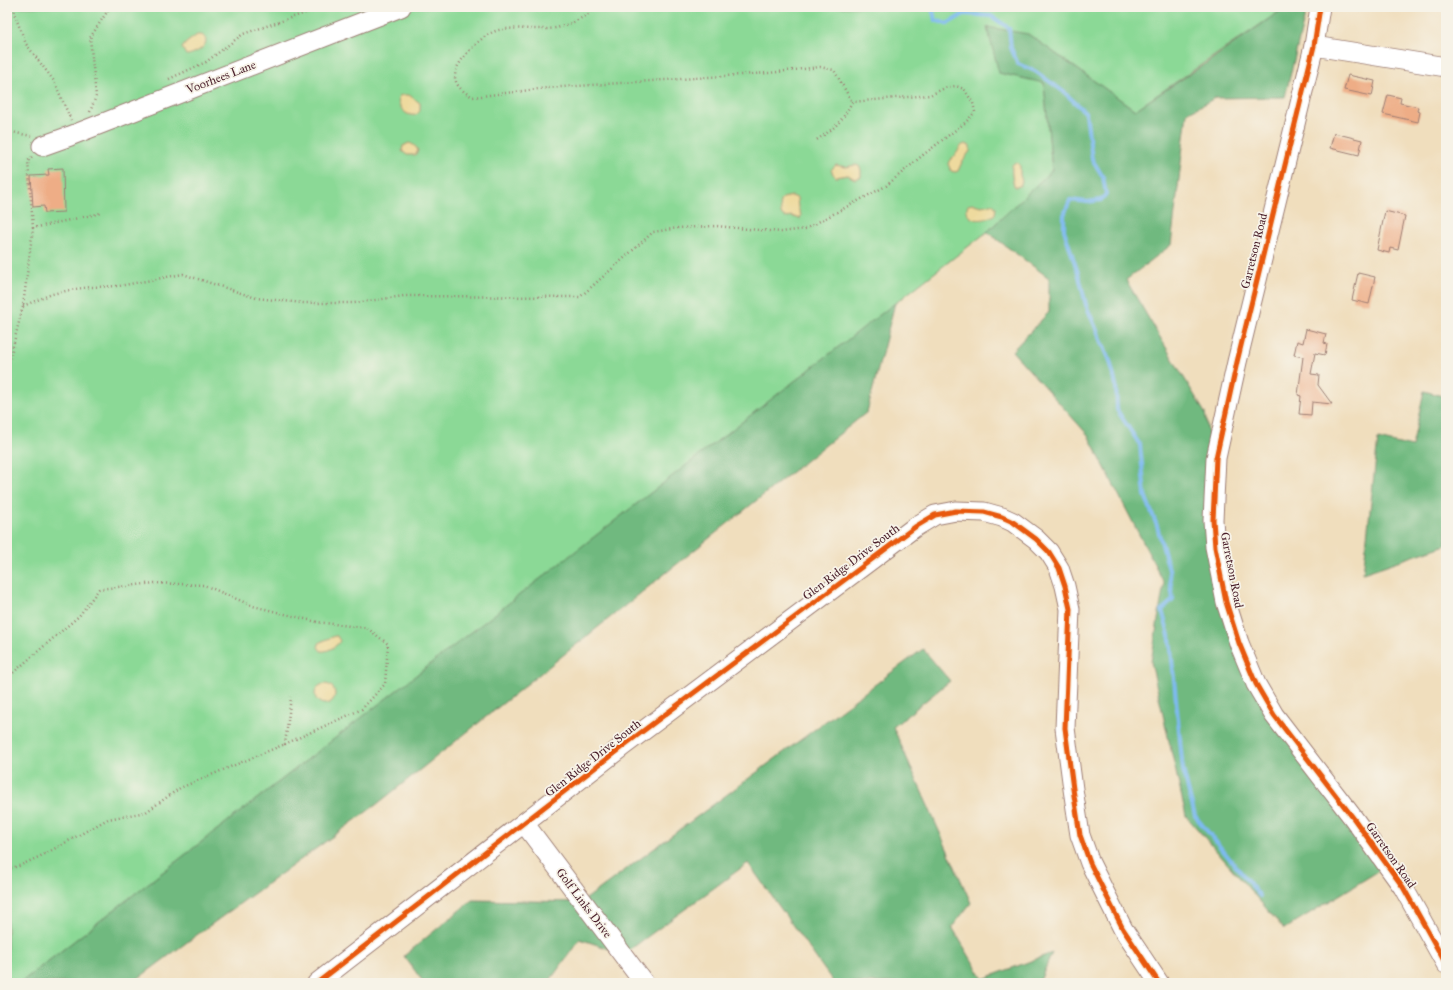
<svg xmlns="http://www.w3.org/2000/svg" width="1453" height="990" viewBox="0 0 1453 990" font-family="'IM FELL Great Primer',serif">
	<rect width="100%" height="100%" fill="#f7f3e8"/>
	<filter id="ink" filterUnits="userSpaceOnUse"><feTurbulence type="fractalNoise" baseFrequency=".025" numOctaves="2"/><feDisplacementMap in="SourceGraphic" scale="8" xChannelSelector="R" yChannelSelector="G"/><feConvolveMatrix kernelMatrix="1 2 1 2 8 2 1 2 1" color-interpolation-filters="sRGB"/></filter>
	<filter id="wash" filterUnits="userSpaceOnUse"><feTurbulence type="fractalNoise" baseFrequency=".012" numOctaves="4" result="noise"/><feDisplacementMap in="SourceGraphic" scale="16" xChannelSelector="R" yChannelSelector="G"/><feGaussianBlur stdDeviation="0.9" result="paint"/><feColorMatrix in="noise" values="0 0 0 0 0 0 0 0 0 0 0 0 0 0 0 0 0 1.4 0 .05"/><feComposite in="paint" operator="in"/></filter>
	<g filter="url(#wash)">
		<rect width="100%" height="100%" fill="#f0debd"/>
		<polygon fill="#8bd996" stroke="#6a7c60" points="7,7 1286,7 1135,110 1028,34 999,73 1044,82 1052,171 987,232 20,983 7,983"/>
		<g fill="#70b97f" stroke="#5d6c55">
			<polygon points="1286,7 1307,7 1285,97 1215,98 1187,113 1171,245 1126,280 1205,413 1242,656 1390,864 1284,929 1186,816 1151,662 1164,583 1088,435 1012,351 1049,312 1049,278 987,232 1052,170 1044,83 999,73 987,27 1028,34 1135,110 1205,64"/>
			<polygon points="895,303 867,412 376,805 194,937 132,983 20,983"/>
			<polygon points="1424,391 1446,397 1446,545 1363,573 1378,439 1412,447"/>
			<polygon points="923,649 950,681 893,727 971,903 952,927 983,979 1052,953 1039,983 834,983 748,863 624,954 580,939 548,983 424,983 404,956 472,900 582,902"/>
		</g>
		<g fill="#eeda9e" stroke="#9c7c64">
			<path d="M197,35H202C214,43 195,55 186,55L182,48L186,43Z"/>
			<path d="M403,95H409L420,103V111L416,115C406,117 399,108 398,99L399,96Z"/>
			<path d="M409,143C413,144 417,147 418,151L415,155H407L402,151L403,146Z"/>
			<path d="M965,144L970,146V151L962,162L958,171L955,172L951,171L948,164C949,159 953,158 956,154C960,149 959,146 965,144Z"/>
			<path d="M1016,162L1020,166V175L1022,181L1020,186L1015,187C1013,185 1011,171 1012,167C1012,164 1013,164 1016,162Z"/>
			<polygon points="836,165 846,167 855,165 859,166 861,170 861,177 855,179 848,175 836,177 833,174 831,170"/>
			<polygon points="792,196 797,198 798,208 801,215 800,219 791,216 786,218 781,214 780,201 783,198"/>
			<path d="M973,204L982,206L990,204H993L996,208L995,214C987,221 968,223 966,210L968,205Z"/>
			<path d="M335,636H337L340,641C336,647 327,652 321,651L318,647L320,642Z"/>
			<circle cx="325" cy="694" r="10"/>
		</g>
		<g fill="none" stroke-linecap="round" stroke-linejoin="round">
			<polyline stroke="#7ebaf0" stroke-width="4" points="932,7 935,20 947,24 964,14 991,16 1009,28 1011,48 1018,64 1035,71 1064,92 1086,113 1092,159 1103,177 1106,194 1101,200 1087,202 1070,200 1064,215 1064,230 1079,276 1086,305 1110,361 1116,385 1117,410 1140,445 1145,495 1157,526 1169,570 1173,600 1162,610 1170,639 1183,770 1195,816 1260,896"/>
		</g>
		<g id="blocks">
			<g fill="#eead86">
				<polygon points="1348,75 1375,81 1372,96 1344,90"/>
				<polygon points="1388,95 1401,98 1400,103 1418,107 1417,111 1420,112 1418,122 1383,114"/>
				<polygon points="1334,133 1362,140 1359,155 1330,148"/>
				<polygon points="63,168 64,212 45,213 44,206 33,207 31,176 49,175 48,169"/>
				<polygon points="1385,211 1405,216 1398,250 1390,248 1389,253 1377,250"/>
				<polygon points="1358,273 1375,277 1369,304 1352,300"/>
				<polygon points="1306,329 1326,334 1324,343 1327,344 1325,355 1315,353 1311,374 1319,375 1318,385 1332,404 1312,402 1311,415 1299,414 1301,396 1298,395 1303,357 1294,355 1297,341 1303,343"/>
			</g>
		</g>
	</g>
	<g filter="url(#ink)">
		<use href="#blocks" fill-opacity="0" stroke="#9d7e74" stroke-width="1"/>
		<g fill="none" stroke-linecap="round" stroke-linejoin="round">
			<defs>
				<g id="minor">
					<polyline points="1320,7 1314,46 1237,362 1216,458 1213,520 1215,547 1226,602 1239,643 1256,684 1274,715 1354,819 1403,887 1446,964"/>
					<polyline points="1314,46 1446,67"/>
					<polyline points="42,146 70,136 401,7"/>
					<polyline points="524,823 644,983"/>
					<polyline points="317,983 623,746 915,527 935,515 956,511 984,512 1002,517 1013,522 1036,539 1049,552 1059,568 1065,586 1070,609 1065,728 1073,789 1080,835 1090,863 1123,929 1159,983"/>
				</g>
			</defs>
			<use href="#minor" stroke="#9d7e74" stroke-width="21"/>
			<g stroke="#9d7e74" stroke-width="2.5" stroke-dasharray="1 3" stroke-linecap="butt">
				<polyline points="16,7 14,13 26,44 54,81 71,120"/>
				<path d="M598,7C587,16 573,23 560,27C543,32 516,26 499,30C487,33 479,41 471,49C454,67 445,83 473,97L547,88L769,73L820,67L834,70L852,102"/>
				<polyline points="169,79 206,62 243,34 323,7"/>
				<polyline points="90,112 96,96 90,38 110,7"/>
				<polyline points="7,131 31,136"/>
				<polyline points="32,157 28,161 33,228 101,213"/>
				<path d="M23,306L52,294L75,289L91,287L119,286L183,274L256,298L303,303H354L404,296L580,297L622,260L653,232L678,228L716,226L781,232L805,229L886,186L923,155L966,122L975,112L973,103L964,89L956,86L947,87L930,95L852,102C841,123 835,128 815,141"/>
				<polyline points="7,370 23,306 33,228"/>
				<polyline points="7,678 79,616 99,589 155,583 204,585 253,606 317,622 367,628 388,644 385,684 362,709 285,744 291,697"/>
				<polyline points="7,869 19,866 43,855 108,819 146,812 180,788 285,744"/>
			</g>
			<use href="#minor" stroke="#fff" stroke-width="19"/>
			<defs>
				<g id="cycleway">
					<polyline points="1320,7 1314,46 1237,362 1216,458 1213,520 1215,547 1226,602 1239,643 1256,684 1274,715 1354,819 1403,887 1446,964"/>
					<polyline points="317,983 623,746 915,527 935,515 956,511 984,512 1002,517 1013,522 1036,539 1049,552 1059,568 1065,586 1070,609 1065,728 1073,789 1080,835 1090,863 1123,929 1159,983"/>
				</g>
			</defs>
			<use href="#cycleway" stroke="#f7f3e8" stroke-width="8"/>
			<use href="#cycleway" stroke="#e8590c" stroke-width="5"/>
		</g>
	</g>
	<g text-anchor="middle" stroke-width="3.5" stroke-linejoin="round" paint-order="stroke">
		<g font-size="12" fill="#4a1f2b" stroke="#f7f3e8">
			<text transform="translate(221 77) rotate(-21)" y="4">Voorhees Lane</text>
			<text transform="translate(1254 251) rotate(-76)" y="4">Garretson Road</text>
			<text transform="translate(851 562) rotate(-37)" y="4">Glen Ridge Drive South</text>
			<text transform="translate(1232 570) rotate(79)" y="4">Garretson Road</text>
			<text transform="translate(593 758) rotate(-38)" y="4">Glen Ridge Drive South</text>
			<text transform="translate(1391 855) rotate(55)" y="4">Garretson Road</text>
			<text transform="translate(584 903) rotate(53)" y="4">Golf Links Drive</text>
		</g>
	</g>
	<rect width="1453" height="990" fill="none" stroke="#f7f3e8" stroke-width="24"/>
</svg>
